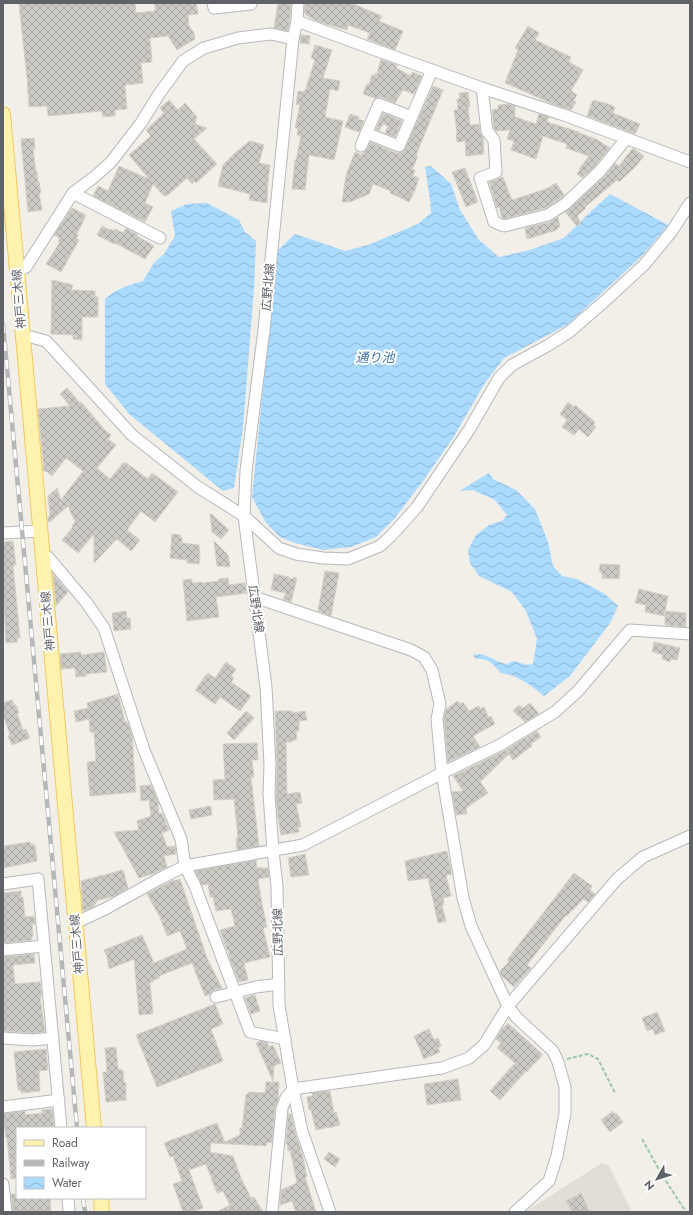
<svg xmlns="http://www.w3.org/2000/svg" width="693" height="1215" viewBox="0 0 693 1215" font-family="Jost,'Noto Sans JP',sans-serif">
	<defs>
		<pattern id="water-waves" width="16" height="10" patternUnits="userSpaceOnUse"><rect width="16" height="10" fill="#aadaff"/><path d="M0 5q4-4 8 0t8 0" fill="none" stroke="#8eb4d2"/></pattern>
		<pattern id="building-cross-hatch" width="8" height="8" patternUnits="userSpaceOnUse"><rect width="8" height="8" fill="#cccac5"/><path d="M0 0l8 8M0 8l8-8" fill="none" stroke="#a9a8a4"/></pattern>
	</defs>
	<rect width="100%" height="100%" fill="#f1efe8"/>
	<polygon fill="#e1ded6" points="602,1163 609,1166 632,1212 525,1212"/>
	<g fill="url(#water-waves)">
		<polygon points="431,166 451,184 460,210 479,240 499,257 530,250 564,238 586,216 610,194 668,225 642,256 567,325 504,358 485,383 453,438 423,481 395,518 376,537 351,547 323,550 295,543 280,537 266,523 252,497 277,251 295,234 345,251 368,245 418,224 431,213 430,200 425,167"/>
		<path d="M207,203L239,220L245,232L256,241L254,288L243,428L234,488L223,491L129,414L105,384V299C116,289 129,285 143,281L154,263L164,254L175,236L171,211L187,204Z"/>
		<path d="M489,473L493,479L516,490L535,509L548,542L553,566L562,576L577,579L605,594L618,606L610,623L570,676L544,696C529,684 519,676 501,673C493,664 489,658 476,659L473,655C482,653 487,656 495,660C498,662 503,663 507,664L514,661L527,665L533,664L537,639L526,611L512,592L479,576L470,563L468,550L476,535L489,525L502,521L507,515L495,500L473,490L459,491Z"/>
	</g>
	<g fill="url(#building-cross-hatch)" stroke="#d6d1c6">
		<polygon points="24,3 135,3 136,13 155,11 155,3 196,3 198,14 188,15 189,26 194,33 195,39 177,50 168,36 150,38 152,62 141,63 143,83 125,85 127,109 115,110 115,116 103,117 102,111 48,116 47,106 29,107 27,78 19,4"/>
		<polygon points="278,3 291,3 290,17 288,31 274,28"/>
		<polygon points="305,3 351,3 382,16 379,21 403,31 395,50 367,39 370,33 348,25 347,30 319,22 306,15 304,12"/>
		<polygon points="528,26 539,33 535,40 571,57 569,62 583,70 571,91 577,95 573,101 576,102 571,110 553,104 505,83 518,50 515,48"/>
		<polygon points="301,35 310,36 309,44 300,43"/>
		<polygon points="315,45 332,50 323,78 340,81 338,91 330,89 325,117 343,121 334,160 309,155 305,190 292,189 295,160 296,160 301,136 297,135 298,128 295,128 300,105 296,104 298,91 304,92 304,90 305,91 315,60 311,58"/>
		<polygon points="381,59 397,65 396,68 411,76 412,72 422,76 414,94 403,90 395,103 382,97 375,98 363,94 367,84 369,84 372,75 375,76 375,73 377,74"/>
		<polygon points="433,86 443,90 416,155 418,156 412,170 415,170 413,176 419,178 415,190 409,202 390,193 391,191 373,184 369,194 350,202 342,202 346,175 355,152 362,155 363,153 367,149 370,142 396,153 400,153 404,151"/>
		<polygon points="468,92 470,107 468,107 470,125 479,124 480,132 483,137 484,154 466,156 465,141 457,142 456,133 457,133 454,110 458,110 457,99 460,99 459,93"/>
		<polygon points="169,100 178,110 185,103 197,117 195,124 207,128 194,139 217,164 196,183 194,181 192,184 187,178 168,195 164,196 153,184 145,203 153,207 145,222 93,196 98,186 108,191 119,166 149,179 129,155 151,136 146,130 164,113 160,108"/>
		<polygon points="594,100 602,103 603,102 615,107 613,113 640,124 635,134 587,116 592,102 593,102"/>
		<polygon points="509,104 515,106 515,117 536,124 539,114 549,117 547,122 579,132 579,133 596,139 610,148 595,166 582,178 577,174 580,170 579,169 589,156 566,148 567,144 543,136 536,159 511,150 514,141 507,139 510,130 496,131 494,128 492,110 498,109 498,105"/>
		<polygon points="383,113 402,121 395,137 385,133 388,126 383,124 379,131 376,129"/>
		<polygon points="350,114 359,117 358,119 364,121 359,132 345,127"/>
		<polygon points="34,138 35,149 33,149 36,172 37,172 38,182 39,182 41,193 39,193 42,210 28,212 21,139"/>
		<polygon points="250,141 264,145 259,163 270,165 268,181 267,203 249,200 250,194 218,186 223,165 236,152"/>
		<polygon points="633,148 644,156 635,167 619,182 617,180 585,207 586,208 577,216 581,223 577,226 565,212 605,176 615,163 619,166"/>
		<polygon points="465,168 478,202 466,207 452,172"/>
		<polygon points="503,177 512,200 546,189 556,183 564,195 556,202 553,199 554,203 545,208 504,219 502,218 499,207 497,208 489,182"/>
		<polygon points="72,208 86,215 77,234 78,235 76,238 79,240 61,272 46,264 60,242 58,241 60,238 54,235"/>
		<polygon points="558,217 560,227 557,228 557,230 527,239 525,228 550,222"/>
		<polygon points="102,226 110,230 111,229 114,231 115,229 123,233 126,228 138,235 137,236 154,246 145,259 115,243 114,244 97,235"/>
		<polygon points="52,280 73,285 71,290 95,291 95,297 98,297 98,317 82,317 82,340 73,339 73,335 51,334"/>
		<polygon points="67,388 80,403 81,402 105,430 111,435 108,439 116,445 97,468 110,479 123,463 126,463 148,479 152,473 178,492 155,522 141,511 127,530 140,540 131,551 117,539 94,563 94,534 78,553 62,540 73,527 72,526 75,522 68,506 50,522 48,521 48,518 50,515 48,496 57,488 61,500 83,471 66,458 52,476 46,471 44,471 38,409 70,406 60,394"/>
		<polygon points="568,402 574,407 575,405 595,422 593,425 596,427 588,437 579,429 574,435 562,427 567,420 560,414"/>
		<polygon points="210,513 229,530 221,539 212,532"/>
		<polygon points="172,534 181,535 181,538 182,538 182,543 199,545 200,558 199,564 187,563 187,560 170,558"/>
		<polygon points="13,541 16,565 13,565 20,638 17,638 17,642 6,643 4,602 3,603 3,542"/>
		<polygon points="214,541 228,555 230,567 217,566"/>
		<polygon points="600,564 620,565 619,579 602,578 602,572 599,572"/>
		<polygon points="325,571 339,573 331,616 318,611"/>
		<polygon points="53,574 68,592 56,606"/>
		<polygon points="274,574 289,577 288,578 293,579 294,577 297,578 291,602 283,599 286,593 271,590"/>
		<polygon points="228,578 229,585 243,583 245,583 247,593 216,597 219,617 187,621 183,580 192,579 192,583 202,582 202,583 219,581 219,579"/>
		<polygon points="639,589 668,596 664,616 645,612 646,605 635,603"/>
		<polygon points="126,611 127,618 130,618 131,629 114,631 112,613"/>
		<polygon points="665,611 686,613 686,627 665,625"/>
		<polygon points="654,642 680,648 677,660 671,659 670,662 662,659 663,655 653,652 652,651"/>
		<polygon points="81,652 81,655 104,652 107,672 86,674 86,676 76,677 75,668 61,669 60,654"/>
		<polygon points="226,662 236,669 231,676 234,678 231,682 251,696 240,711 220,697 215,704 195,690 206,675 207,675 208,673 215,678"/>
		<polygon points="118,694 125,722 127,722 128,724 132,735 136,792 90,796 87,762 96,761 94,732 90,732 89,719 76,722 74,711 88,708 87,703"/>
		<polygon points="12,700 14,705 16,705 19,713 17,713 23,730 26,729 30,738 12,745 8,736 10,735 3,714 3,703"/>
		<polygon points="458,701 460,704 463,702 469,711 479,706 480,709 484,707 489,718 491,716 495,724 473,736 480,747 448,762 444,719 446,709"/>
		<polygon points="530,703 539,714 525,722 513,711 519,705 523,708"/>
		<polygon points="246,711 254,718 234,740 227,733"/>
		<polygon points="275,711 292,711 293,713 305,711 307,720 299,721 299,731 296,731 297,740 292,740 292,742 286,742 287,794 300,792 302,803 296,804 301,827 298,827 299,832 281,835 278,817 276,799 277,765"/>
		<polygon points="537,731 541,737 531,744 532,746 513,760 509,754 480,782 488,793 466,808 467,814 456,815 452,792 463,791 453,776 504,751"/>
		<polygon points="257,743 258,760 252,760 254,777 251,777 259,846 237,850 236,838 238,838 234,799 214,800 213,780 225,779 223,744"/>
		<polygon points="151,785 158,801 159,814 162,813 169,830 162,833 167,847 175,846 176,854 164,856 167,867 155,873 139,878 114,832 139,830 137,821 151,816 149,800 141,801 140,786"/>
		<polygon points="211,806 212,815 191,819 189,810"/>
		<polygon points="30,842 31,844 34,844 34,846 35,845 37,861 3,868 3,846"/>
		<polygon points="446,851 447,852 452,874 446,875 451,896 443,898 444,905 442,905 446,921 438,923 428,878 408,881 405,861"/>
		<polygon points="305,854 309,875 291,877 288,858"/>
		<polygon points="256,860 257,868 268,868 269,877 258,879 262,904 267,927 263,928 270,957 244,963 248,980 239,982 230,959 228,950 227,950 220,930 235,926 231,909 216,911 213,897 210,897 208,884 202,885 195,871"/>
		<polygon points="123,870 128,888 115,896 98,900 93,907 83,911 81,881"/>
		<polygon points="574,873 592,886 590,890 595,894 588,902 583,899 573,910 572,910 567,916 566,915 527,965 531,968 514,987 501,975 500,971 509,962 507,960 513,952"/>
		<polygon points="180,879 207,958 222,988 214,990 210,994 205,996 192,963 159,976 159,978 154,980 154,981 150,983 153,1014 139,1015 134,959 109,969 107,956 104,950 142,935 154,963 187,949 180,931 167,936 160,917 147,894 173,880 174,881"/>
		<polygon points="21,891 21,897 23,897 25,917 34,916 35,924 32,924 33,936 31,937 32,940 3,943 3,893"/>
		<polygon points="34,954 35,963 13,965 15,984 40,982 42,997 40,997 45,1032 33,1033 3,1031 3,957"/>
		<polygon points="255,995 260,1011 251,1014 245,998"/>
		<polygon points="215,1004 223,1024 211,1029 223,1061 157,1087 136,1035"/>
		<polygon points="657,1012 665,1031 655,1035 653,1029 647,1031 642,1018"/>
		<polygon points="508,1023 542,1054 541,1056 541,1057 530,1068 527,1072 526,1071 500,1100 490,1091 515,1063 497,1048 501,1043 496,1039 502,1029"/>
		<polygon points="429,1029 434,1040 438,1038 441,1046 438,1048 440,1052 424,1059 414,1036"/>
		<polygon points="261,1041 267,1042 269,1047 273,1045 281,1063 274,1066 273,1081 256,1043"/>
		<polygon points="116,1047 118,1069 121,1069 121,1071 123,1070 124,1083 126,1083 126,1100 106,1102 103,1072 107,1072 105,1048"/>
		<polygon points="46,1049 48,1070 39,1071 40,1091 21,1093 21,1090 18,1090 14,1052"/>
		<polygon points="458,1079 461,1100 427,1105 424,1084"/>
		<polygon points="266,1082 279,1082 278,1100 275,1107 272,1143 267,1142 266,1146 211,1143 210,1152 233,1156 241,1178 251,1198 254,1197 263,1212 217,1212 230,1205 223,1191 217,1193 206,1164 189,1170 203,1208 191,1212 183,1212 173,1184 182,1181 173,1156 170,1157 164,1143 217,1123 225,1142 240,1135 240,1128 242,1128 246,1095 249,1092 265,1093"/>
		<polygon points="330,1091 334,1113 336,1112 340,1125 329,1128 329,1127 316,1130 311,1110 309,1110 307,1097 313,1096 312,1093"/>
		<polygon points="52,1109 54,1126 36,1128 17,1128 17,1178 11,1179 7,1138 6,1138 3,1114 25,1111 25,1115 42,1113 42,1110"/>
		<polygon points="613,1111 614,1114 616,1113 623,1122 610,1132 601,1120"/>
		<polygon points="288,1114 291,1114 295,1133 302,1153 307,1177 305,1177 316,1212 296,1212 292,1201 280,1205 281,1190 297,1183 290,1150 288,1151 287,1144 286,1144"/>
		<polygon points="329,1152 340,1159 335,1167 324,1159"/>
		<polygon points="581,1193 590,1212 572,1212 566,1201"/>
		<polygon points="11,1194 17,1194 17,1198 50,1198 51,1212 13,1212"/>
	</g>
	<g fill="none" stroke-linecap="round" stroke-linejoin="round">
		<defs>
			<g id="minor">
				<polyline points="213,3 214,8 251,4 251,3"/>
				<polyline points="297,21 370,48 482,88 564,115 690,162"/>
				<polyline points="482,88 487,131 494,140 496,172 480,178 494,222 504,226 548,215 565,204 600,171 626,139"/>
				<polyline points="366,133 399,146 432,70"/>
				<polyline points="361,146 379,104 412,117"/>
				<polyline points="73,193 160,238"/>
				<polyline points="17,272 26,267 73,193 93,178 111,162 141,123 159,94 183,61 204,48 238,38 271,34 293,39"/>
				<polyline points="22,339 31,337 46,341 132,435 198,487 244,516 279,548 296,554 323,558 348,559 380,546 391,536 417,507 469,430 499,378 512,365 547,346 569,332 606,300 644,265 672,231 690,203"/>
				<polyline points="3,533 40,531"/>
				<polyline points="42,558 48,557 86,602 104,628 144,750 181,839 185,866 195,886 250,1032 285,1039"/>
				<polyline points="254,597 411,650 424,657 432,670 440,704 437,719 442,773 463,898 471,926 508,1006 517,1018 553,1051 558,1062 565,1087 565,1113 557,1156 549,1181 515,1212"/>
				<polyline points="3,884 38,879 61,1128"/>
				<polyline points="75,923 105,909 159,879 185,866 303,845 442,773 500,745 555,712 578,691 630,630 690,634"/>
				<polyline points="3,950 44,946"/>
				<polyline points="216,997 256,987 279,984"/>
				<polyline points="3,1038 33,1040 53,1038"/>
				<polyline points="3,1107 59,1100"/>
				<polyline points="3,1184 6,1212"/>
				<polyline points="68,1198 69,1212"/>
				<polyline points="272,1212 282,1108 286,1098 293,1089 279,1005 277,886 273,851 269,794 270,765 266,687 244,516 246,471 264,330 293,39 297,21 298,3"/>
				<polyline points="330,1212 302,1131 293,1089 442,1068 469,1058 484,1045 508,1006 617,879 643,857 690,836"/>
			</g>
			<g id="major">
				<polyline points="3,114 94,1128"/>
				<polyline points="101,1198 102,1212"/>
			</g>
		</defs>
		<use href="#minor" stroke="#b5b8bc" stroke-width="13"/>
		<use href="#major" stroke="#f2c960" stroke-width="16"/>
		<g stroke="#9cc7a9" stroke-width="2" stroke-dasharray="4 2" stroke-linecap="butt">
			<polyline points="567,1059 588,1054 598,1059 615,1093"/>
			<polyline points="642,1139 662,1175 686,1212"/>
		</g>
		<use href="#minor" stroke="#fff" stroke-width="11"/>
		<use href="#major" stroke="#fff2af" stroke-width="14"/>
		<defs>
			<g id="rail">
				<polyline points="3,324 77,1128"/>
				<polyline points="83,1198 85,1212"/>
			</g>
		</defs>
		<use href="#rail" stroke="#b6b7b8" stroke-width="4.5"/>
		<use href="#rail" stroke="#fff" stroke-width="3" stroke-dasharray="9" stroke-linecap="butt"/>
	</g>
	<g text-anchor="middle" stroke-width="4" stroke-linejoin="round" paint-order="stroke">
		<g font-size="12" fill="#5f6368" stroke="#fff">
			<text transform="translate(268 287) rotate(-85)" y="4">広野北線</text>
			<text transform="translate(19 299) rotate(-95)" y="4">神戸三木線</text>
			<text transform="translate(256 609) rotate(82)" y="4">広野北線</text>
			<text transform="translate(48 621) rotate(-95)" y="4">神戸三木線</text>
			<text transform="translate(278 932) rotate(-91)" y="4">広野北線</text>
			<text transform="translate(77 944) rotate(-95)" y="4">神戸三木線</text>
		</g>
		<g font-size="13" font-style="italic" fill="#4174aa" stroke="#fff">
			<text x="375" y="362">通り池</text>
		</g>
	</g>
	<rect width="693" height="1215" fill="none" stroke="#5f6368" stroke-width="8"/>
	<rect x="16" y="1127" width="130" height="72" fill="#ffffff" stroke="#bfc1c3"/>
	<rect x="24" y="1140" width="20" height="6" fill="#fff2af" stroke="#bfc1c3"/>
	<text x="52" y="1147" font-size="12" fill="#5f6368">Road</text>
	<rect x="24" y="1160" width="20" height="6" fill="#b6b7b8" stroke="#bfc1c3"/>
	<text x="52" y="1167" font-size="12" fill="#5f6368">Railway</text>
	<rect x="24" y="1177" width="20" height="12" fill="url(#water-waves)" stroke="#bfc1c3"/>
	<text x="52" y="1187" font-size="12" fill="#5f6368">Water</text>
	<g transform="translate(657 1179) rotate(231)" stroke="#ffffff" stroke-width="3" paint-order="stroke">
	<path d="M0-3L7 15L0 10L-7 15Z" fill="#5f6368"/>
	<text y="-6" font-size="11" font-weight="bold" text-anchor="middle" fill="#5f6368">N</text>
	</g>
</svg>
